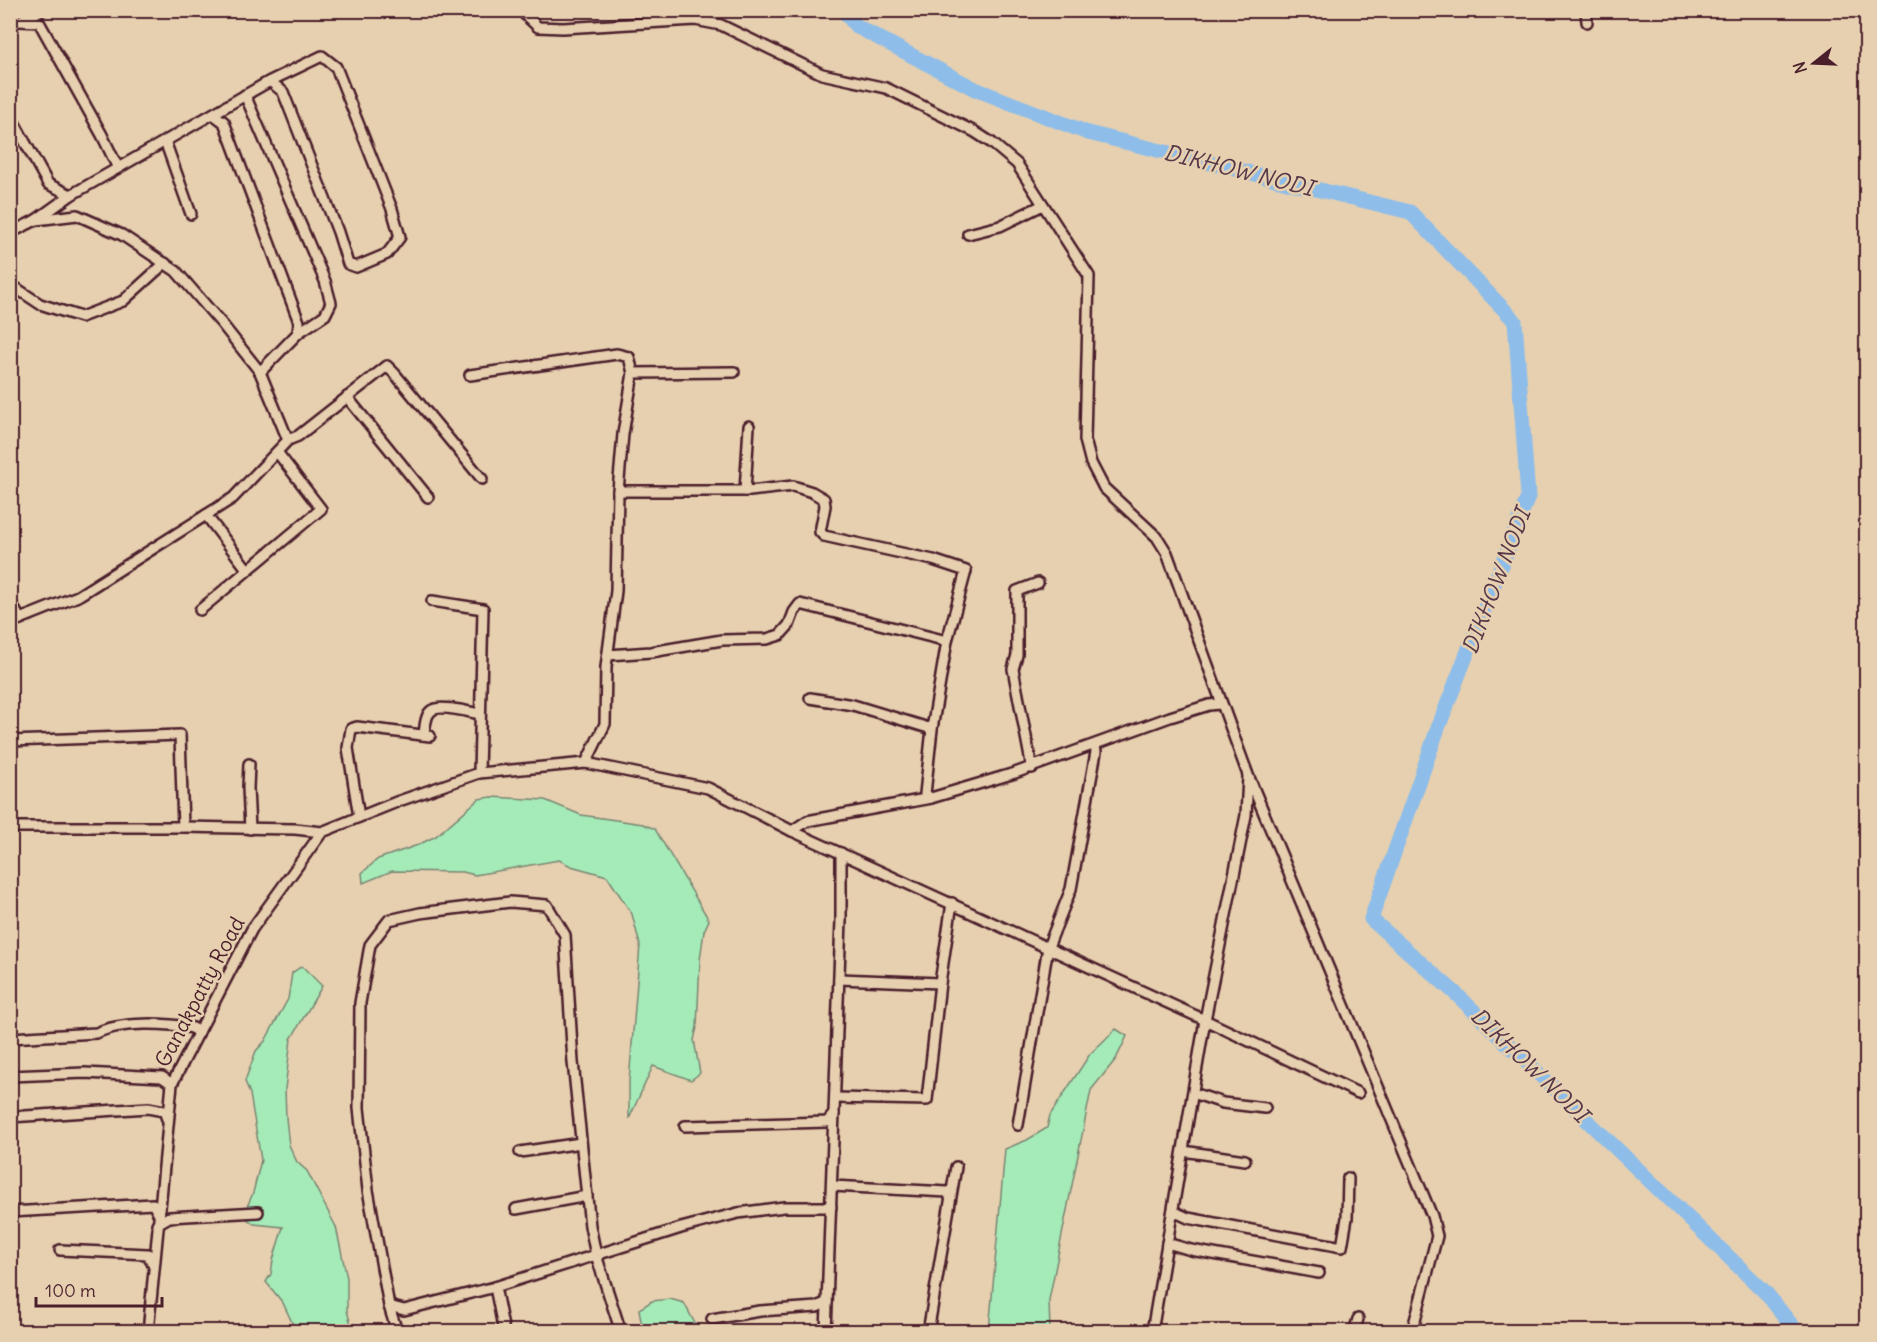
<svg xmlns="http://www.w3.org/2000/svg" width="1877" height="1342" viewBox="0 0 1877 1342" font-family="Delius,sans-serif">
	<rect width="100%" height="100%" fill="#e7d0b0"/>
	<filter id="ink" filterUnits="userSpaceOnUse"><feTurbulence type="fractalNoise" baseFrequency=".0167" numOctaves="2"/><feDisplacementMap in="SourceGraphic" scale="12" xChannelSelector="R" yChannelSelector="G"/><feConvolveMatrix kernelMatrix="1 2 1 2 8 2 1 2 1" color-interpolation-filters="sRGB"/></filter>
	<g filter="url(#ink)">
		<g fill="#a5ebb8" stroke="#788572" stroke-width="1.5">
			<polygon points="491,797 545,800 581,815 643,824 655,829 709,920 704,931 700,960 697,1027 694,1040 700,1073 691,1080 653,1066 629,1119 629,1082 640,945 632,914 607,876 571,866 559,860 475,875 463,872 392,871 363,883 362,873 378,859 418,845 436,836 479,799"/>
			<polygon points="302,966 322,986 291,1039 285,1089 286,1118 289,1145 297,1162 307,1171 336,1227 347,1278 347,1311 353,1331 296,1331 283,1303 266,1282 271,1274 273,1260 283,1227 254,1224 243,1216 253,1193 261,1160 250,1094 245,1081 256,1051 265,1041 288,999 292,973"/>
			<polygon points="1116,1029 1127,1036 1116,1059 1091,1090 1049,1300 1050,1331 989,1331 1005,1149 1027,1140 1047,1128 1050,1115 1090,1054"/>
			<polygon points="670,1299 684,1303 699,1331 647,1331 641,1321 639,1309 652,1301"/>
		</g>
		<g fill="none" stroke-linecap="round" stroke-linejoin="round">
			<polyline stroke="#8ebde9" stroke-width="15" points="843,10 856,26 975,89 1088,133 1410,212 1515,321 1528,497 1438,728 1371,919 1454,992 1766,1293 1797,1332"/>
			<defs>
				<g id="street">
					<polyline points="520,10 538,27 563,28 695,20 721,25 822,74 886,88 975,132 992,143 1017,164 1089,276 1085,440 1091,463 1104,488 1157,537 1167,553 1248,775 1432,1216 1437,1236 1412,1332"/>
					<polyline points="1586,10 1587,22"/>
					<polyline points="19,21 39,22 102,135 118,168"/>
					<polyline points="10,25 42,10"/>
					<polyline points="245,95 325,281 331,303 325,315 298,333"/>
					<polyline points="213,114 224,122 299,322 298,333 260,372"/>
					<polyline points="10,115 48,184 71,195"/>
					<polyline points="165,141 191,214"/>
					<polyline points="36,220 71,195 270,81 322,56 336,67 392,209 400,237 387,254 356,267 348,264 338,232 283,92 270,81"/>
					<polyline points="10,233 36,220 77,215 122,235 176,271 222,324 260,372 288,440 233,498 78,596 10,623"/>
					<polyline points="968,234 1000,226 1043,205"/>
					<polyline points="10,284 40,304 81,317 123,301 165,263"/>
					<polyline points="633,373 734,372"/>
					<polyline points="470,375 617,354 629,357 633,373 623,434 618,491 616,591 606,667 605,724 586,763"/>
					<polyline points="347,397 428,497"/>
					<polyline points="288,440 298,436 387,366 395,374 482,479"/>
					<polyline points="618,491 750,491 793,486 812,492 824,499 825,506 820,532 824,536 933,560 966,571 947,641 932,729 925,794 931,798"/>
					<polyline points="745,491 749,426"/>
					<polyline points="206,515 247,569"/>
					<polyline points="10,601 20,619"/>
					<polyline points="432,601 483,609 479,773"/>
					<polyline points="200,610 321,509 277,452"/>
					<polyline points="608,655 651,652 722,640 767,639 780,635 789,625 794,612 800,604 947,641"/>
					<polyline points="810,698 853,705 932,729"/>
					<path d="M424,735C425,728 425,716 431,711C438,704 470,712 480,714"/>
					<polyline points="10,741 180,735 183,827"/>
					<polyline points="249,764 248,788 250,829"/>
					<polyline points="1032,768 1013,669 1017,655 1017,591 1038,583"/>
					<polyline points="359,817 348,748 351,729 357,727 430,736"/>
					<polyline points="10,827 183,827 295,829 322,832 399,801 479,773 586,763 708,788 792,831 1205,1020 1358,1093"/>
					<polyline points="792,831 807,821 931,798 1015,773 1170,717 1209,705 1220,704"/>
					<polyline points="839,979 940,983"/>
					<path d="M10,1038L96,1033C122,1021 165,1023 193,1028L198,1034"/>
					<polyline points="10,1076 85,1073 162,1077 172,1084"/>
					<polyline points="1193,1093 1223,1103 1265,1108"/>
					<polyline points="835,1098 927,1100 940,983 952,903"/>
					<polyline points="10,1117 148,1108 164,1111 167,1119"/>
					<polyline points="1018,1125 1048,947 1071,889 1096,752 1095,746"/>
					<polyline points="685,1126 827,1122 834,1114"/>
					<polyline points="1183,1151 1245,1160"/>
					<polyline points="520,1152 581,1143"/>
					<polyline points="832,1186 948,1192 950,1197"/>
					<polyline points="516,1209 587,1196"/>
					<polyline points="1173,1211 1188,1218 1342,1247 1347,1218 1348,1178"/>
					<polyline points="10,1212 153,1204 158,1213"/>
					<polyline points="157,1224 169,1217 258,1212"/>
					<polyline points="1167,1243 1191,1250 1319,1273"/>
					<polyline points="60,1250 148,1254 153,1265"/>
					<polyline points="495,1287 504,1332"/>
					<polyline points="389,1306 404,1310 495,1287 681,1228 738,1213 784,1207 831,1207"/>
					<polyline points="712,1319 760,1311 817,1307 827,1302"/>
					<polyline points="148,1332 172,1084 252,929 322,832"/>
					<polyline points="397,1332 389,1306 368,1190 359,1108 360,1003 370,945 389,920 420,913 510,902 547,905 565,935 573,1062 590,1226 596,1255 621,1332"/>
					<polyline points="826,1332 841,920 841,853"/>
					<polyline points="928,1332 956,1167"/>
					<polyline points="1152,1332 1205,1020 1246,815 1248,777"/>
					<polyline points="1354,1332 1358,1319"/>
				</g>
			</defs>
			<use href="#street" stroke="#4a1f2b" stroke-width="14"/>
			<use href="#street" stroke="#e7d0b0" stroke-width="9"/>
		</g>
	</g>
	<g text-anchor="middle" stroke-width="5" stroke-linejoin="round" paint-order="stroke">
		<g font-size="21" fill="#4a1f2b" stroke="#e7d0b0">
			<text transform="translate(200 992) rotate(-62)" y="7">Ganakpatty Road</text>
		</g>
		<g font-size="22" font-style="italic" fill="#543748" stroke="#e7d0b0">
			<text transform="translate(1239 170) rotate(14)" y="8">DIKHOW NODI</text>
			<text transform="translate(1496 581) rotate(-69)" y="8">DIKHOW NODI</text>
			<text transform="translate(1530 1065) rotate(44)" y="8">DIKHOW NODI</text>
		</g>
	</g>
	<rect width="1877" height="1342" fill="none" stroke="#e7d0b0" stroke-width="36"/>
	<rect x="18" y="18" width="1841" height="1306" fill="none" stroke="#4a1f2b" stroke-width="2" filter="url(#ink)"/>
	<g transform="translate(1814 63) rotate(252)" stroke="#e7d0b0" stroke-width="4.5" paint-order="stroke">
	<path d="M0-4.5L10 22L0 15L-10 22Z" fill="#4a1f2b"/>
	<text y="-9" font-size="16" font-weight="bold" text-anchor="middle" fill="#4a1f2b">N</text>
	</g>
	<path d="M36 1297v9h126v-9" fill="none" stroke="#4a1f2b" stroke-width="3"/>
	<text x="45" y="1297" font-size="18" fill="#4a1f2b" stroke="#e7d0b0" stroke-width="4.5" paint-order="stroke">100 m</text>
</svg>
